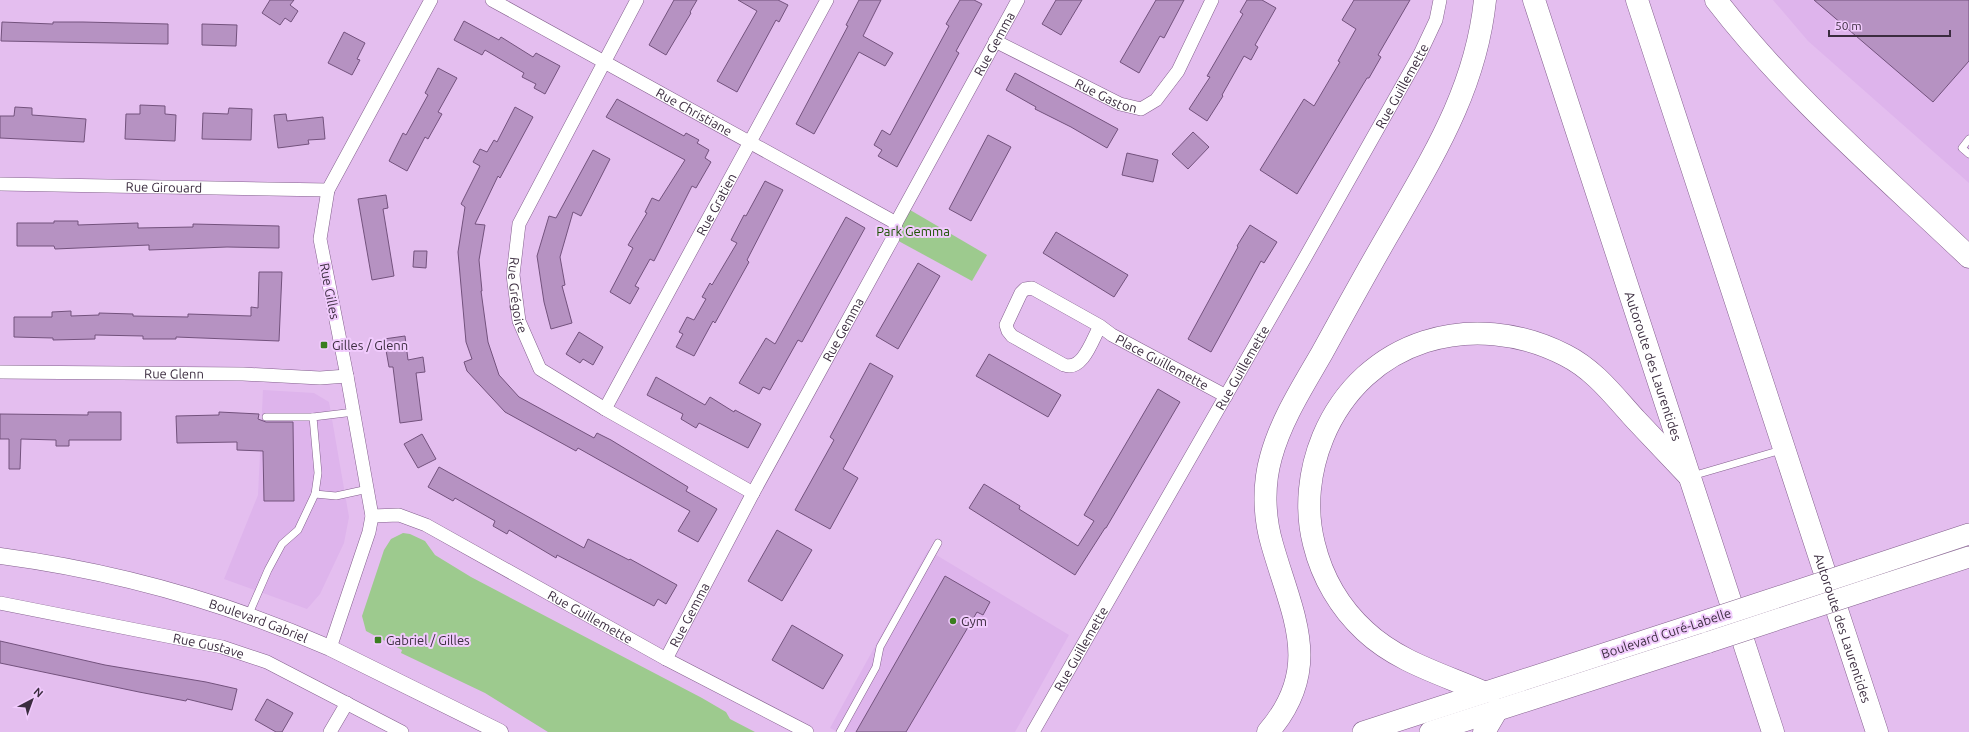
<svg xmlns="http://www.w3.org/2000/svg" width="1969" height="732" viewBox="0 0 1969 732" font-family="Ubuntu,sans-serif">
	<rect width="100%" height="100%" fill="#e4beef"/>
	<g fill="#deb4ec">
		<polygon points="1773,0 1969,0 1969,183 1808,41"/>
		<polygon points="263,390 314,393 329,402 349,517 344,543 320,594 307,609 224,579 258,495"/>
		<polygon points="928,550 1069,635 1015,732 838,732 830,728"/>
	</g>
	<g fill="#9dca8e">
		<polygon points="905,207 987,255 972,281 893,238"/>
		<polygon points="403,533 410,534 425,541 435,555 471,577 702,698 726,712 730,719 755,732 548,732 485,693 401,653 402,650 366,631 362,616 384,550 391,539"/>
	</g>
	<g fill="#b692c2" stroke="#73527d">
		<polygon points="270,0 294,0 290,5 298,11 291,22 285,18 280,25 262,13"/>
		<polygon points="674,0 697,0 690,12 691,13 666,55 649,45"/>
		<polygon points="738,0 778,0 788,5 779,22 776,20 737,92 717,81 757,11"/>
		<polygon points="859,0 881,0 863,36 893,53 885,66 859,52 814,134 796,124 848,26 846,25"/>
		<polygon points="960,0 974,0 982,4 956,51 959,53 897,167 878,156 882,150 874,145 882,130 890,135 949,26 946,24"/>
		<polygon points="1056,0 1082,0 1061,35 1042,24"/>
		<polygon points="1156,0 1184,0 1164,38 1160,36 1139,73 1120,62"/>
		<polygon points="1247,0 1262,0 1276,8 1255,45 1258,47 1251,60 1244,56 1222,95 1223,96 1207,121 1189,109 1210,77 1207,76 1243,14 1240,12"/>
		<polygon points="1354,0 1410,0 1378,55 1381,57 1369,78 1367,78 1297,194 1260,170 1304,99 1314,106 1340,62 1338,61 1356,29 1342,20"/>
		<polygon points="1814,0 1969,0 1969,61 1933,102"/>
		<polygon points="464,21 499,40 501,37 533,57 536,53 560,66 545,94 534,88 536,84 522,77 524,73 485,50 482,55 454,40"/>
		<polygon points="2,22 53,24 53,22 83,22 168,24 168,44 1,41"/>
		<polygon points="202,24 237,25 236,46 202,45"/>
		<polygon points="344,32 365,43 357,59 360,60 352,75 328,63"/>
		<polygon points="438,68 457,78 438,112 442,114 428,139 425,137 407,171 389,161 403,133 406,135 428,95 425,93"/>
		<polygon points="1015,73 1118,129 1107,148 1071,127 1035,109 1036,107 1006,90"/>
		<polygon points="617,99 684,136 686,133 699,140 697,143 709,150 705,158 711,162 696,188 692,186 654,261 650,259 635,286 639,288 630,304 610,292 633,248 628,245 647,213 645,212 652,198 659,201 685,160 606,117"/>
		<polygon points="140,105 165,106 165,114 176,115 175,141 125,139 126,114 140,114"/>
		<polygon points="15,107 32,108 32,115 86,119 84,142 0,138 0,116 14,116"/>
		<polygon points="515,107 533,117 500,178 498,176 475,224 485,225 479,260 482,291 481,291 488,342 499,375 519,397 594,438 597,433 611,440 688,487 686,491 717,509 698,542 678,531 690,511 578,448 576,451 505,412 467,371 464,362 472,359 466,342 458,252 465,207 461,204 480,166 473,162 480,149 487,152 494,140 497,142"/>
		<polygon points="229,108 252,109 251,140 202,139 203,113 228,114"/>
		<polygon points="286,114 287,121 323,117 325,139 308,140 309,144 278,148 274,115"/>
		<polygon points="1193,132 1209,147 1188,169 1172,154"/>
		<polygon points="988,135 1011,147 971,221 949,209"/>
		<polygon points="593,150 610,159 581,216 573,212 560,257 565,285 562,286 572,323 551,329 544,302 537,256 549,216 556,218"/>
		<polygon points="1127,153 1158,160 1153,182 1122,175"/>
		<polygon points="765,181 783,190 747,260 749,262 715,323 713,321 694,356 676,347 683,334 679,332 687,317 694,320 706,299 702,297 710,283 712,285 737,243 731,240 744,215 746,216"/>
		<polygon points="386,195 388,208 383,209 394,276 372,280 358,199"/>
		<polygon points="846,217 865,228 802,342 798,340 770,390 763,387 759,394 739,383 766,338 775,344"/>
		<polygon points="54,221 78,221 78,225 138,223 138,228 193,227 193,224 279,226 279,248 227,247 149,250 149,245 55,249 54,246 17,246 17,223 54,223"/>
		<polygon points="1250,225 1277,242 1264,263 1261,261 1211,352 1188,339 1238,247 1237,246"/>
		<polygon points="1056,232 1128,275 1114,297 1043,253"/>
		<polygon points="414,251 427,251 426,268 413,267"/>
		<polygon points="918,263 940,276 898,349 876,336"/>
		<polygon points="259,272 282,272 279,341 176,337 176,339 143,339 143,336 95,335 95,339 53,340 53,338 14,337 14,317 52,317 52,312 71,311 71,316 99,315 99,313 133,314 133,316 188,317 188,314 251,316 251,307 258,308"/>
		<polygon points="579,332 603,347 593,365 583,359 580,363 566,354"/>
		<polygon points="405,336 408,360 423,357 425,372 416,373 422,420 400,423 393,367 389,367 384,339"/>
		<polygon points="989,354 1061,395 1048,417 976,376"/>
		<polygon points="870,363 893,376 843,469 858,478 830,529 795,510 834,440 830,437"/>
		<polygon points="656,377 705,405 710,397 734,412 735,410 761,424 748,448 699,423 696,428 681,419 683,414 647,395"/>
		<polygon points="1158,389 1180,402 1106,528 1105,528 1075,575 969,508 984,484 1020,506 1019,509 1078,546 1094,521 1084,515"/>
		<polygon points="88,412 121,412 121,440 69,440 69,446 56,446 56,440 21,439 20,469 9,469 9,439 0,439 0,414 88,415"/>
		<polygon points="219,412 259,414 258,419 266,422 293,422 294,501 264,501 263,451 237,450 237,442 177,443 176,416 219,415"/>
		<polygon points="422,434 436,459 418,468 404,444"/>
		<polygon points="439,467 584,548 588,539 629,560 630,559 677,585 666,604 658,599 654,606 557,555 556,558 509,530 507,534 493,526 495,521 455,498 453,501 428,487"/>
		<polygon points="777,530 812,550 782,601 748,581"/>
		<polygon points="945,576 990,602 983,615 977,612 906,732 856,732"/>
		<polygon points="792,625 843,655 823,689 772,660"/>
		<polygon points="0,641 105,665 206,682 237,689 232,710 187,699 186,701 139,692 0,663"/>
		<polygon points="267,699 293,713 282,732 276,732 255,720"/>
	</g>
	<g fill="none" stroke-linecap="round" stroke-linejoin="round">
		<defs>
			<g id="service">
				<polyline points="1969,139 1962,148 1969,154"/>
				<polyline points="266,417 313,417"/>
				<polyline points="1692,476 1781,450"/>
				<polyline points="315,494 336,496 368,489"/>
				<polyline points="248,616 268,570 282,544 298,530 315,494 318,473 313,417 354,412"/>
				<polyline points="840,732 876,667 880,647 938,543"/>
			</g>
			<g id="minor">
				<path id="s1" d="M492,0L896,223"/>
				<path id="s2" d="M637,0L519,224L513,275L519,321L540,369L605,409L753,493"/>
				<path id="s3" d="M995,41L1120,104L1141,109L1156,100L1178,71L1212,0"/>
				<path id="s4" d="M0,184L328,190"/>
				<path id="s5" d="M1100,326C1093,338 1083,372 1064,365L1012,336L1008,331L1006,325L1021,293L1025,289L1032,288L1100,326L1112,335L1226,396"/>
				<path id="s6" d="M0,372L243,374L320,378L347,376"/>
				<path id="s7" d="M605,409L827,0"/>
				<path id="s8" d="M372,516L399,515L426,525L666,659L807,732"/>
				<path id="s9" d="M0,603L222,647L267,662L402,732"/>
				<polyline points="330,648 369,532 372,516 347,376 320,239 328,190 431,0"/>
				<path id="s10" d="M666,659L753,493L893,238L896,223L1018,0"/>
				<polyline points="330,732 347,703"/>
				<path id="s11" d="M1033,732L1306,256L1420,54L1436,20L1440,0"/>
			</g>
			<g id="tertiary">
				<path id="s12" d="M0,556C114,571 225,602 330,648L500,732"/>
			</g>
			<g id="primary">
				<polyline points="1860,570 1969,534"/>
				<polyline points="1867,590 1969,557"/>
				<polyline points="1363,732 1702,622"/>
				<polyline points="1430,732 1709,642"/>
			</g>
			<g id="motorway">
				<path id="s13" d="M1534,0L1773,732"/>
				<path id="s14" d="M1637,0L1877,732"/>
				<path d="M1716,0C1790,96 1882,174 1969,257"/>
				<path d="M1483,692C1442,674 1398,662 1365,631C1340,608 1322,577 1314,544C1305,509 1309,471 1323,437C1364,339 1473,308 1565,355C1595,370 1614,396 1636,420C1654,439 1672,458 1689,476"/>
				<path d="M1268,732C1324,667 1292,615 1272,544C1264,517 1263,485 1271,457C1281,420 1303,386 1322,353C1345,311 1368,269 1392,228C1435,153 1476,87 1485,0"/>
				<polyline points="1484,732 1497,710"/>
			</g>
		</defs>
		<use href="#service" stroke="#83608d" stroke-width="8"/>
		<use href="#minor" stroke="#83608d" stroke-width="14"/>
		<use href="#tertiary" stroke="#83608d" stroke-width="17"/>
		<use href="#primary" stroke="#83608d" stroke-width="22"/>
		<use href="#motorway" stroke="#83608d" stroke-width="23"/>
		<use href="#service" stroke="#fff" stroke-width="7"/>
		<use href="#minor" stroke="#fff" stroke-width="13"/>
		<use href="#tertiary" stroke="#fff" stroke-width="16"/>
		<use href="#primary" stroke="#fff" stroke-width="21"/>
		<use href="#motorway" stroke="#fff" stroke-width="22"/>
		<defs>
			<g id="primary-bridge">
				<polyline points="1702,622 1860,570"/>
				<polyline points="1709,642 1867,590"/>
			</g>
		</defs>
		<use href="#primary-bridge" stroke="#83608d" stroke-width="22" stroke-linecap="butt"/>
		<use href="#primary-bridge" stroke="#fff" stroke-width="21"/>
	</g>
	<g fill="#3b7e20" stroke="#f1cbfd" stroke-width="1.5">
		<rect x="320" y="341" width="8" height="8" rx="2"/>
		<circle cx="953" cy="621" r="4"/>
		<rect x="374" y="636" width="8" height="8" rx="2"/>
	</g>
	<g text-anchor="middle" stroke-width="4" stroke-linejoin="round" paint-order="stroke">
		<g font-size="13" fill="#3b2c3f" stroke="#f1cbfd">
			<text dy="5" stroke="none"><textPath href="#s10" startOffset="698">Rue Gemma</textPath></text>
			<text dy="5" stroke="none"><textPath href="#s11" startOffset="744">Rue Guillemette</textPath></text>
			<text dy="5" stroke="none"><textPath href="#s3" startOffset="124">Rue Gaston</textPath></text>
			<text dy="5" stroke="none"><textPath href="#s1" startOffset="231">Rue Christiane</textPath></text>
			<text dy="5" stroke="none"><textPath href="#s4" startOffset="164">Rue Girouard</textPath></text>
			<text dy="5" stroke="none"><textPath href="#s7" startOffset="233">Rue Gratien</textPath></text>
			<text transform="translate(330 291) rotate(79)" y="5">Rue Gilles</text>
			<text dy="5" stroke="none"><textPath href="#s2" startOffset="325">Rue Grégoire</textPath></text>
			<text dy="5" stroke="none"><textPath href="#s10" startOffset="374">Rue Gemma</textPath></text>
			<text dy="5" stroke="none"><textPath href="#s5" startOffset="328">Place Guillemette</textPath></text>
			<text dy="5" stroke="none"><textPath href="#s13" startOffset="385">Autoroute des Laurentides</textPath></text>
			<text dy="5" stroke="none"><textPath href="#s11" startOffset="420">Rue Guillemette</textPath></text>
			<text dy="5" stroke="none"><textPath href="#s6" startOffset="174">Rue Glenn</textPath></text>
			<text dy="5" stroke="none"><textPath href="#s10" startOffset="50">Rue Gemma</textPath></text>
			<text dy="5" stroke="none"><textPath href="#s8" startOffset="244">Rue Guillemette</textPath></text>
			<text dy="5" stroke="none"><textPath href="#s12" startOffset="267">Boulevard Gabriel</textPath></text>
			<text dy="5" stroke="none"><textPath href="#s14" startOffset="661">Autoroute des Laurentides</textPath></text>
			<text transform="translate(1666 633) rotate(-18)" y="5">Boulevard Curé-Labelle</text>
			<text dy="5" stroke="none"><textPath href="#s9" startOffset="213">Rue Gustave</textPath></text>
			<text dy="5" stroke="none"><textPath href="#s11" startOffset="96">Rue Guillemette</textPath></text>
		</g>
		<g font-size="13" fill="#1b5200" stroke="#f1cbfd">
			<text x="913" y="236">Park Gemma</text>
		</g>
		<g font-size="13" fill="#3b2c3f" stroke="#f1cbfd" text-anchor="start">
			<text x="332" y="350">Gilles / Glenn</text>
			<text x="961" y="626">Gym</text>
			<text x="386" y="645">Gabriel / Gilles</text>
		</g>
	</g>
	<g transform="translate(32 700) rotate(41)" stroke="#f1cbfd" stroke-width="3" paint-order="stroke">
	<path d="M0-3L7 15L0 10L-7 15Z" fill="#3b2c3f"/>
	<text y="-6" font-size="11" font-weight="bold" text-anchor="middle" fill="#3b2c3f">N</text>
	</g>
	<path d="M1829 30v6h121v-6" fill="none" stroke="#3b2c3f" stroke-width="2"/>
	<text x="1835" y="30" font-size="12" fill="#3b2c3f" stroke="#f1cbfd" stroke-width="3" paint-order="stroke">50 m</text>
</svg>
